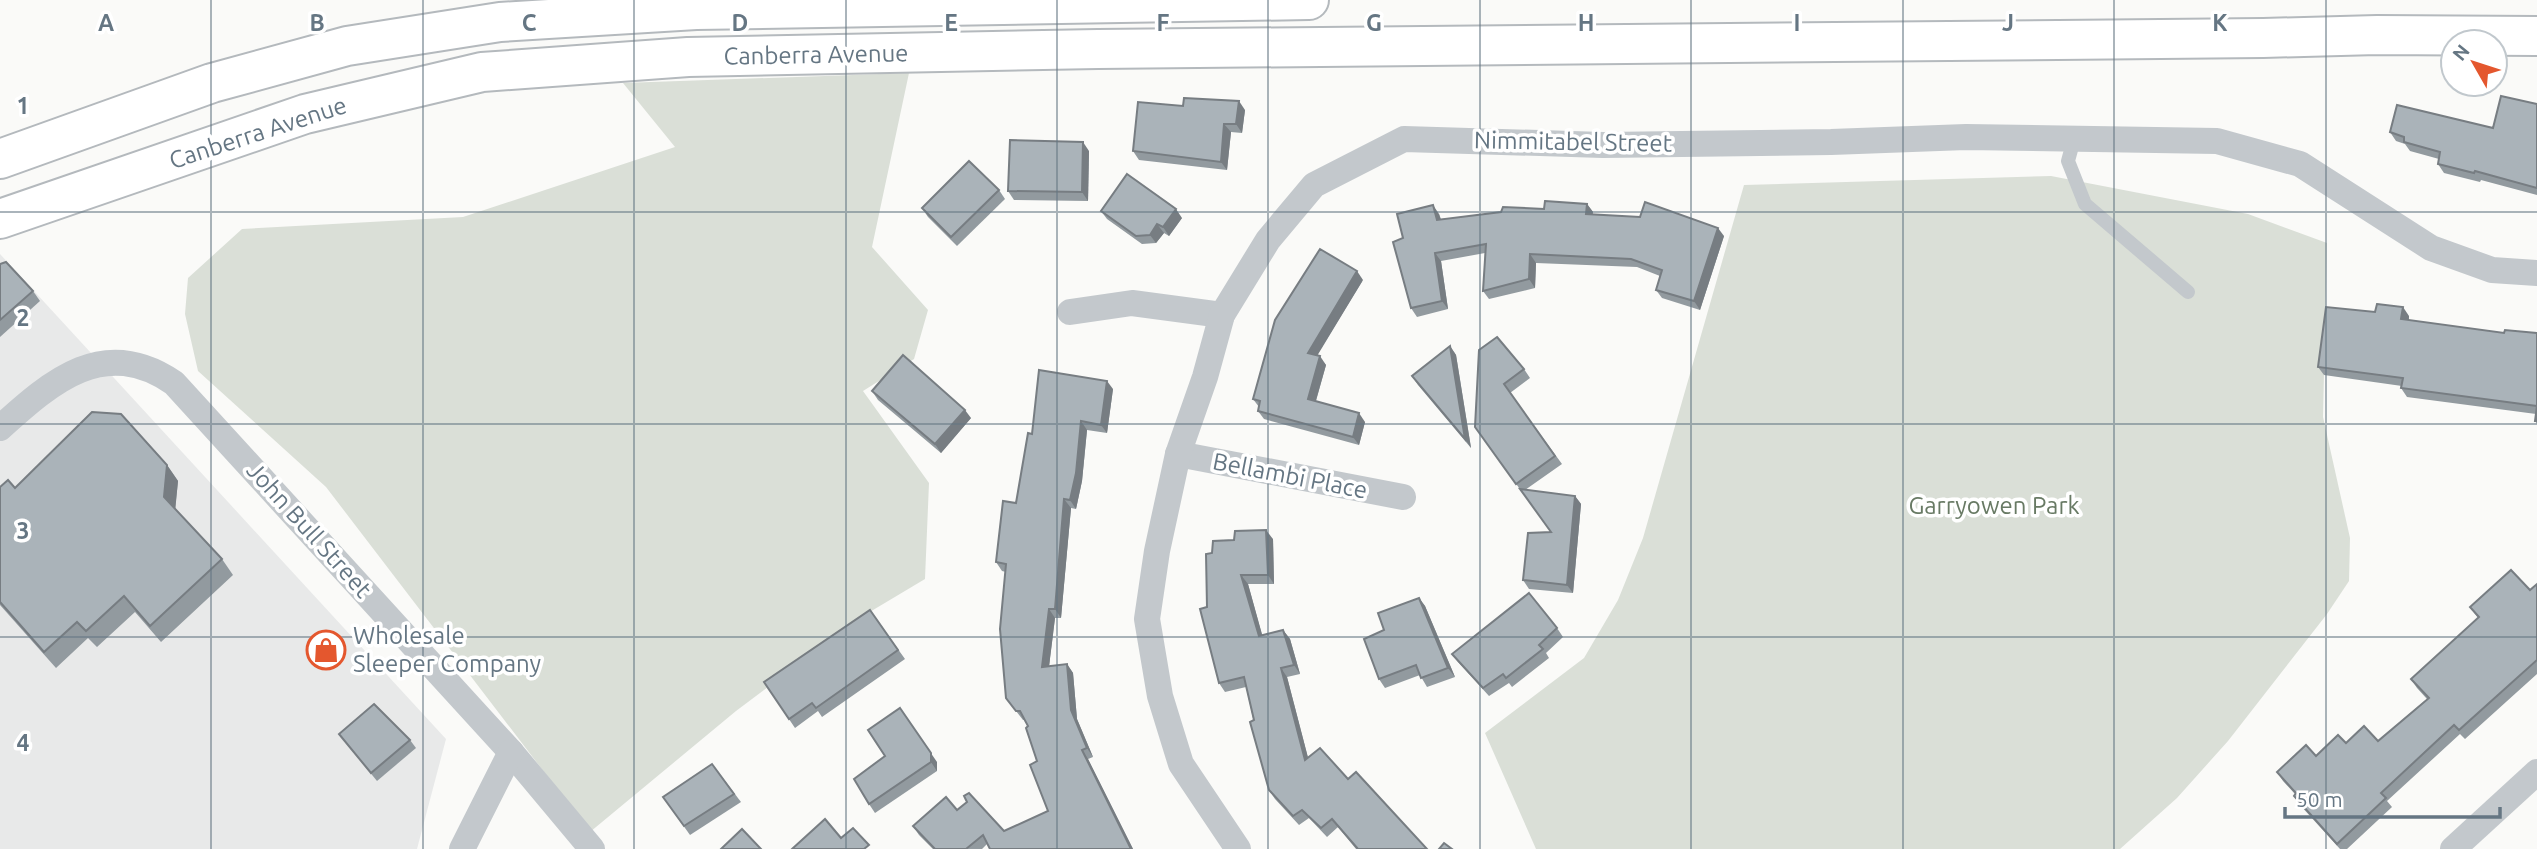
<svg xmlns="http://www.w3.org/2000/svg" width="2537" height="849" viewBox="0 0 2537 849" font-family="Ubuntu,sans-serif">
	<rect width="100%" height="100%" fill="#fafaf8"/>
	<polygon fill="#e8e9e9" points="0,254 446,739 417,849 0,849"/>
	<g fill="#dadfd7">
		<polygon points="909,73 872,247 928,310 914,359 863,391 929,483 925,579 858,619 736,711 590,832 326,487 198,371 185,314 188,278 242,229 463,217 675,147 623,83"/>
		<polygon points="2051,176 2248,214 2327,243 2323,417 2350,538 2349,581 2327,614 2228,741 2177,798 2120,849 1536,849 1485,733 1584,658 1618,600 1643,538 1744,185"/>
	</g>
	<g fill="none" stroke-linecap="round" stroke-linejoin="round">
		<defs>
			<g id="highway">
				<polyline points="0,159 212,83 347,46 500,22 696,10 1309,0"/>
				<polyline points="0,219 305,114 482,72 688,57 1098,49 2263,38 2377,35 2537,36"/>
			</g>
		</defs>
		<use href="#highway" stroke="#b4b9bd" stroke-width="42"/>
		<polyline stroke="#c3c8cc" stroke-width="14" points="2074,139 2068,161 2085,204 2188,292"/>
		<g stroke="#c3c8cc" stroke-width="26">
			<polyline points="1070,312 1132,303 1222,315"/>
			<path d="M0,428C52,381 104,335 174,383L511,752L592,849"/>
			<polyline points="1178,454 1403,497"/>
			<polyline points="462,849 511,752"/>
			<polyline points="1238,849 1181,764 1160,696 1147,619 1157,551 1178,454 1205,377 1222,315 1268,240 1314,185 1404,139 1603,145 1831,142 1966,137 2217,141 2300,164 2431,248 2492,270 2537,273"/>
			<polyline points="2453,849 2537,772"/>
		</g>
		<use href="#highway" stroke="#fff" stroke-width="38"/>
	</g>
	<g fill="#929a9f">
		<polygon points="2537,104 2537,195 2481,180 2480,182 2444,173 2438,164 2439,159 2410,151 2405,144 2396,141 2390,132 2493,128"/>
		<polygon points="1183,106 1245,110 1242,133 1231,132 1227,170 1139,160 1133,151"/>
		<polygon points="1089,151 1088,201 1014,200 1008,191"/>
		<polygon points="999,190 1005,199 957,246 928,217 922,208"/>
		<polygon points="1587,204 1593,212 1592,214 1724,236 1700,310 1662,298 1656,290 1660,276 1637,267 1536,263 1535,288 1489,299 1483,291 1485,253 1441,261 1448,309 1417,317 1411,308 1403,238 1439,214 1441,219 1544,209"/>
		<polygon points="1101,211 1182,218 1169,236 1164,233 1156,243 1142,244 1107,219"/>
		<polygon points="0,264 33,291 40,301 0,337"/>
		<polygon points="1363,280 1317,355 1326,365 1316,401 1365,422 1359,445 1264,419 1258,411 1259,407 1253,399"/>
		<polygon points="2409,316 2409,320 2504,333 2537,333 2537,424 2535,421 2536,414 2407,397 2401,388 2402,386 2324,375 2318,367"/>
		<polygon points="1450,346 1456,355 1471,448 1418,385 1412,376"/>
		<polygon points="1479,350 1524,369 1530,378 1510,393 1562,464 1525,490 1575,496 1581,504 1573,593 1529,589 1523,580 1551,532 1475,427"/>
		<polygon points="1113,389 1107,433 1087,430 1082,481 1076,509 1071,508 1061,618 1055,618 1049,666 1067,664 1073,673 1077,719 1093,757 1088,759 1133,849 990,849 987,844 982,849 933,849 919,835 913,826 957,810 1004,831 1048,811 1028,726 1024,720 1023,720 1006,698 1006,572 1002,571 996,562 1016,503 1032,434"/>
		<polygon points="872,391 971,418 941,453 878,400"/>
		<polygon points="167,465 178,481 175,509 222,559 233,575 161,642 135,612 97,647 88,638 56,668 0,605 0,487 15,488"/>
		<polygon points="1273,539 1274,584 1248,584 1262,635 1283,630 1290,639 1300,674 1287,677 1308,758 1348,779 1427,849 1356,849 1338,827 1327,837 1309,818 1299,825 1275,799 1269,790 1246,687 1225,692 1219,683 1207,607 1212,553"/>
		<polygon points="2537,584 2537,674 2465,739 2460,734 2387,801 2392,807 2347,849 2340,849 2300,805 2294,796 2295,794 2283,781 2277,772 2346,743 2378,741 2427,699 2417,688 2411,679 2478,618 2470,607 2530,590"/>
		<polygon points="1419,598 1425,606 1455,677 1427,687 1420,675 1385,688 1379,679 1384,630"/>
		<polygon points="870,610 905,659 822,717 818,711 795,728 764,682"/>
		<polygon points="1557,628 1563,637 1546,653 1549,658 1512,687 1509,683 1489,696 1458,662 1452,654"/>
		<polygon points="339,734 410,740 416,748 377,781"/>
		<polygon points="885,756 937,762 937,771 875,813 869,804"/>
		<polygon points="712,764 741,802 690,835 663,797"/>
	</g>
	<g fill="#777d82">
		<polygon points="1239,101 1245,110 1242,133 1236,124"/>
		<polygon points="1224,124 1231,132 1227,170 1221,162"/>
		<polygon points="1083,142 1089,151 1088,201 1082,192"/>
		<polygon points="1587,204 1593,212 1592,222 1586,214"/>
		<polygon points="1433,205 1439,214 1443,228 1437,220"/>
		<polygon points="1176,209 1182,218 1169,236 1163,227"/>
		<polygon points="1157,224 1164,233 1156,243 1150,235"/>
		<polygon points="1718,228 1724,236 1700,310 1694,301"/>
		<polygon points="1435,253 1441,261 1448,309 1442,301"/>
		<polygon points="1530,254 1536,263 1535,288 1529,279"/>
		<polygon points="1357,271 1363,280 1314,361 1308,353"/>
		<polygon points="2403,307 2409,316 2408,328 2401,319"/>
		<polygon points="1450,346 1456,355 1471,448 1465,439"/>
		<polygon points="1320,356 1326,365 1314,407 1308,399"/>
		<polygon points="1107,381 1113,389 1107,433 1101,425"/>
		<polygon points="965,410 971,418 941,453 935,444"/>
		<polygon points="1359,413 1365,422 1359,445 1353,437"/>
		<polygon points="1081,421 1087,430 1082,481 1076,509 1070,500"/>
		<polygon points="167,465 178,481 175,512 164,497"/>
		<polygon points="1575,496 1581,504 1573,593 1567,585"/>
		<polygon points="1064,499 1071,508 1061,618 1055,609"/>
		<polygon points="1266,530 1273,539 1274,584 1268,575"/>
		<polygon points="1241,575 1248,584 1265,645 1259,636"/>
		<polygon points="1419,598 1425,606 1455,677 1448,668"/>
		<polygon points="1049,609 1055,618 1048,675 1042,667"/>
		<polygon points="1283,630 1290,639 1300,674 1294,665"/>
		<polygon points="1067,664 1073,673 1077,719 1093,757 1087,748 1071,710"/>
		<polygon points="1281,668 1287,677 1311,769 1305,760"/>
		<polygon points="900,708 937,762 937,771 931,762"/>
		<polygon points="1082,750 1088,759 1133,849 1131,849"/>
	</g>
	<g fill="#aab3b9" stroke="#777d82" stroke-width="2">
		<polygon points="2501,96 2537,104 2537,188 2475,171 2474,173 2438,164 2440,152 2404,142 2404,137 2390,132 2397,105 2493,128"/>
		<polygon points="1184,98 1239,101 1236,124 1224,124 1221,162 1133,151 1138,102 1183,106"/>
		<polygon points="1010,140 1083,142 1082,192 1008,191"/>
		<polygon points="969,161 999,190 951,237 922,208"/>
		<polygon points="1127,174 1176,209 1163,227 1157,224 1150,235 1136,236 1101,211"/>
		<polygon points="1545,201 1587,204 1586,214 1640,217 1645,202 1718,228 1694,301 1656,290 1662,270 1631,259 1530,254 1529,279 1483,291 1486,244 1435,253 1442,301 1411,308 1393,242 1403,238 1397,214 1433,205 1437,220 1501,212 1503,207 1544,209"/>
		<polygon points="1320,249 1357,271 1308,353 1320,356 1308,399 1359,413 1353,437 1258,411 1260,401 1253,399 1275,320"/>
		<polygon points="6,262 33,291 0,320 0,264"/>
		<polygon points="2377,304 2403,307 2401,319 2504,333 2505,330 2537,333 2537,421 2535,421 2537,406 2401,388 2403,378 2318,367 2326,307 2375,312"/>
		<polygon points="1497,337 1524,369 1504,384 1555,456 1516,484 1475,427 1479,350"/>
		<polygon points="1450,346 1465,439 1412,376"/>
		<polygon points="903,355 965,410 935,444 872,391"/>
		<polygon points="1039,370 1107,381 1101,425 1081,421 1076,473 1070,500 1064,499 1055,609 1049,609 1042,667 1067,664 1071,710 1087,748 1082,750 1131,849 990,849 983,835 966,849 935,849 913,826 946,797 957,810 967,802 964,796 969,793 1004,831 1048,811 1030,765 1037,761 1026,728 1028,726 1020,711 1016,711 1006,698 1000,629 1006,564 996,562 1003,501 1016,503 1028,433 1032,434"/>
		<polygon points="92,412 121,414 167,465 164,497 222,559 150,626 124,596 86,631 77,622 44,652 0,602 0,487 8,480 15,488"/>
		<polygon points="1520,489 1575,496 1567,585 1523,580 1528,533 1551,532"/>
		<polygon points="1266,530 1268,575 1241,575 1259,636 1283,630 1294,665 1281,668 1305,760 1320,748 1348,779 1356,772 1427,849 1358,849 1332,819 1321,828 1302,810 1293,816 1269,790 1250,722 1254,720 1244,677 1219,683 1200,609 1207,607 1206,554 1212,553 1213,541 1234,540 1235,531"/>
		<polygon points="2511,570 2530,590 2537,584 2537,660 2459,730 2454,725 2381,793 2386,798 2337,844 2294,796 2296,793 2277,772 2306,745 2316,756 2338,735 2346,743 2364,726 2378,741 2429,698 2411,679 2479,617 2470,607"/>
		<polygon points="1529,593 1557,628 1539,645 1543,649 1506,678 1503,674 1483,688 1452,654"/>
		<polygon points="1419,598 1448,668 1421,678 1416,665 1379,679 1364,639 1384,630 1378,613"/>
		<polygon points="870,610 898,650 816,708 812,703 789,719 764,682"/>
		<polygon points="374,704 410,740 371,773 339,734"/>
		<polygon points="900,708 931,753 931,762 869,804 854,779 885,756 868,730"/>
		<polygon points="712,764 734,794 684,826 663,797"/>
		<polygon points="825,819 841,838 853,828 869,845 864,849 792,849"/>
		<polygon points="742,829 761,849 721,849"/>
		<polygon points="1444,843 1452,849 1439,849"/>
	</g>
	<path fill="none" stroke="#657683" stroke-width="2" stroke-opacity="0.55" d="M211,0V849M423,0V849M634,0V849M846,0V849M1057,0V849M1268,0V849M1480,0V849M1691,0V849M1903,0V849M2114,0V849M2326,0V849M0,212H2537M0,424H2537M0,637H2537"/>
	<defs>
		<symbol id="shop-ring" viewBox="-11 -11 22 22"><circle r="9.5" fill="#fff" stroke="#e4572e" stroke-width="1.5"/><path d="M-5-2.5h2.3a2.7 3.5 0 0 1 5.4 0H5L5.5 6h-11ZM-1.5-2.5h3a1.5 2.3 0 0 0-3 0Z" fill="#e4572e"/></symbol>
	</defs>
	<g fill-rule="evenodd">
		<use href="#shop-ring" x="304" y="628" width="44" height="44"/>
	</g>
	<g text-anchor="middle" stroke-width="7" stroke-linejoin="round" paint-order="stroke">
		<g font-size="24" fill="#657683" stroke="#fff">
			<text transform="translate(816 55) rotate(-1)" y="8">Canberra Avenue</text>
			<text transform="translate(258 133) rotate(-18)" y="8">Canberra Avenue</text>
			<text transform="translate(1573 142) rotate(1)" y="8">Nimmitabel Street</text>
			<text transform="translate(1290 476) rotate(11)" y="8">Bellambi Place</text>
			<text transform="translate(309 530) rotate(48)" y="8">John Bull Street</text>
		</g>
		<g font-size="24" fill="#687a64" stroke="#fff">
			<text x="1994" y="514">Garryowen Park</text>
		</g>
		<g font-size="24" fill="#657683" stroke="#fff" text-anchor="start">
			<text x="353" y="644">Wholesale<tspan x="353" dy="28">Sleeper Company</tspan></text>
		</g>
	</g>
	<g font-size="23" text-anchor="middle" font-weight="bold" fill="#657683" stroke="#fff" stroke-width="7" stroke-linejoin="round" paint-order="stroke">
		<text x="106" y="31">A</text>
		<text x="317" y="31">B</text>
		<text x="529" y="31">C</text>
		<text x="740" y="31">D</text>
		<text x="951" y="31">E</text>
		<text x="1163" y="31">F</text>
		<text x="1374" y="31">G</text>
		<text x="1586" y="31">H</text>
		<text x="1797" y="31">I</text>
		<text x="2008" y="31">J</text>
		<text x="2220" y="31">K</text>
		<text x="23" y="114">1</text>
		<text x="23" y="326">2</text>
		<text x="23" y="539">3</text>
		<text x="23" y="751">4</text>
	</g>
	<g transform="translate(2474 63) rotate(309)"><circle r="33" fill="#ffffff" stroke="#c1c8cd" stroke-width="2"/>
	<path d="M0-5L12 26L0 18L-12 26Z" fill="#e4572e"/>
	<text y="-10" font-size="19" font-weight="bold" text-anchor="middle" fill="#657683">N</text>
	</g>
	<path d="M2285 807v10h215v-10" fill="none" stroke="#657683" stroke-width="3.5"/>
	<text x="2296" y="807" font-size="21" fill="#657683" stroke="#ffffff" stroke-width="5" paint-order="stroke">50 m</text>
</svg>
